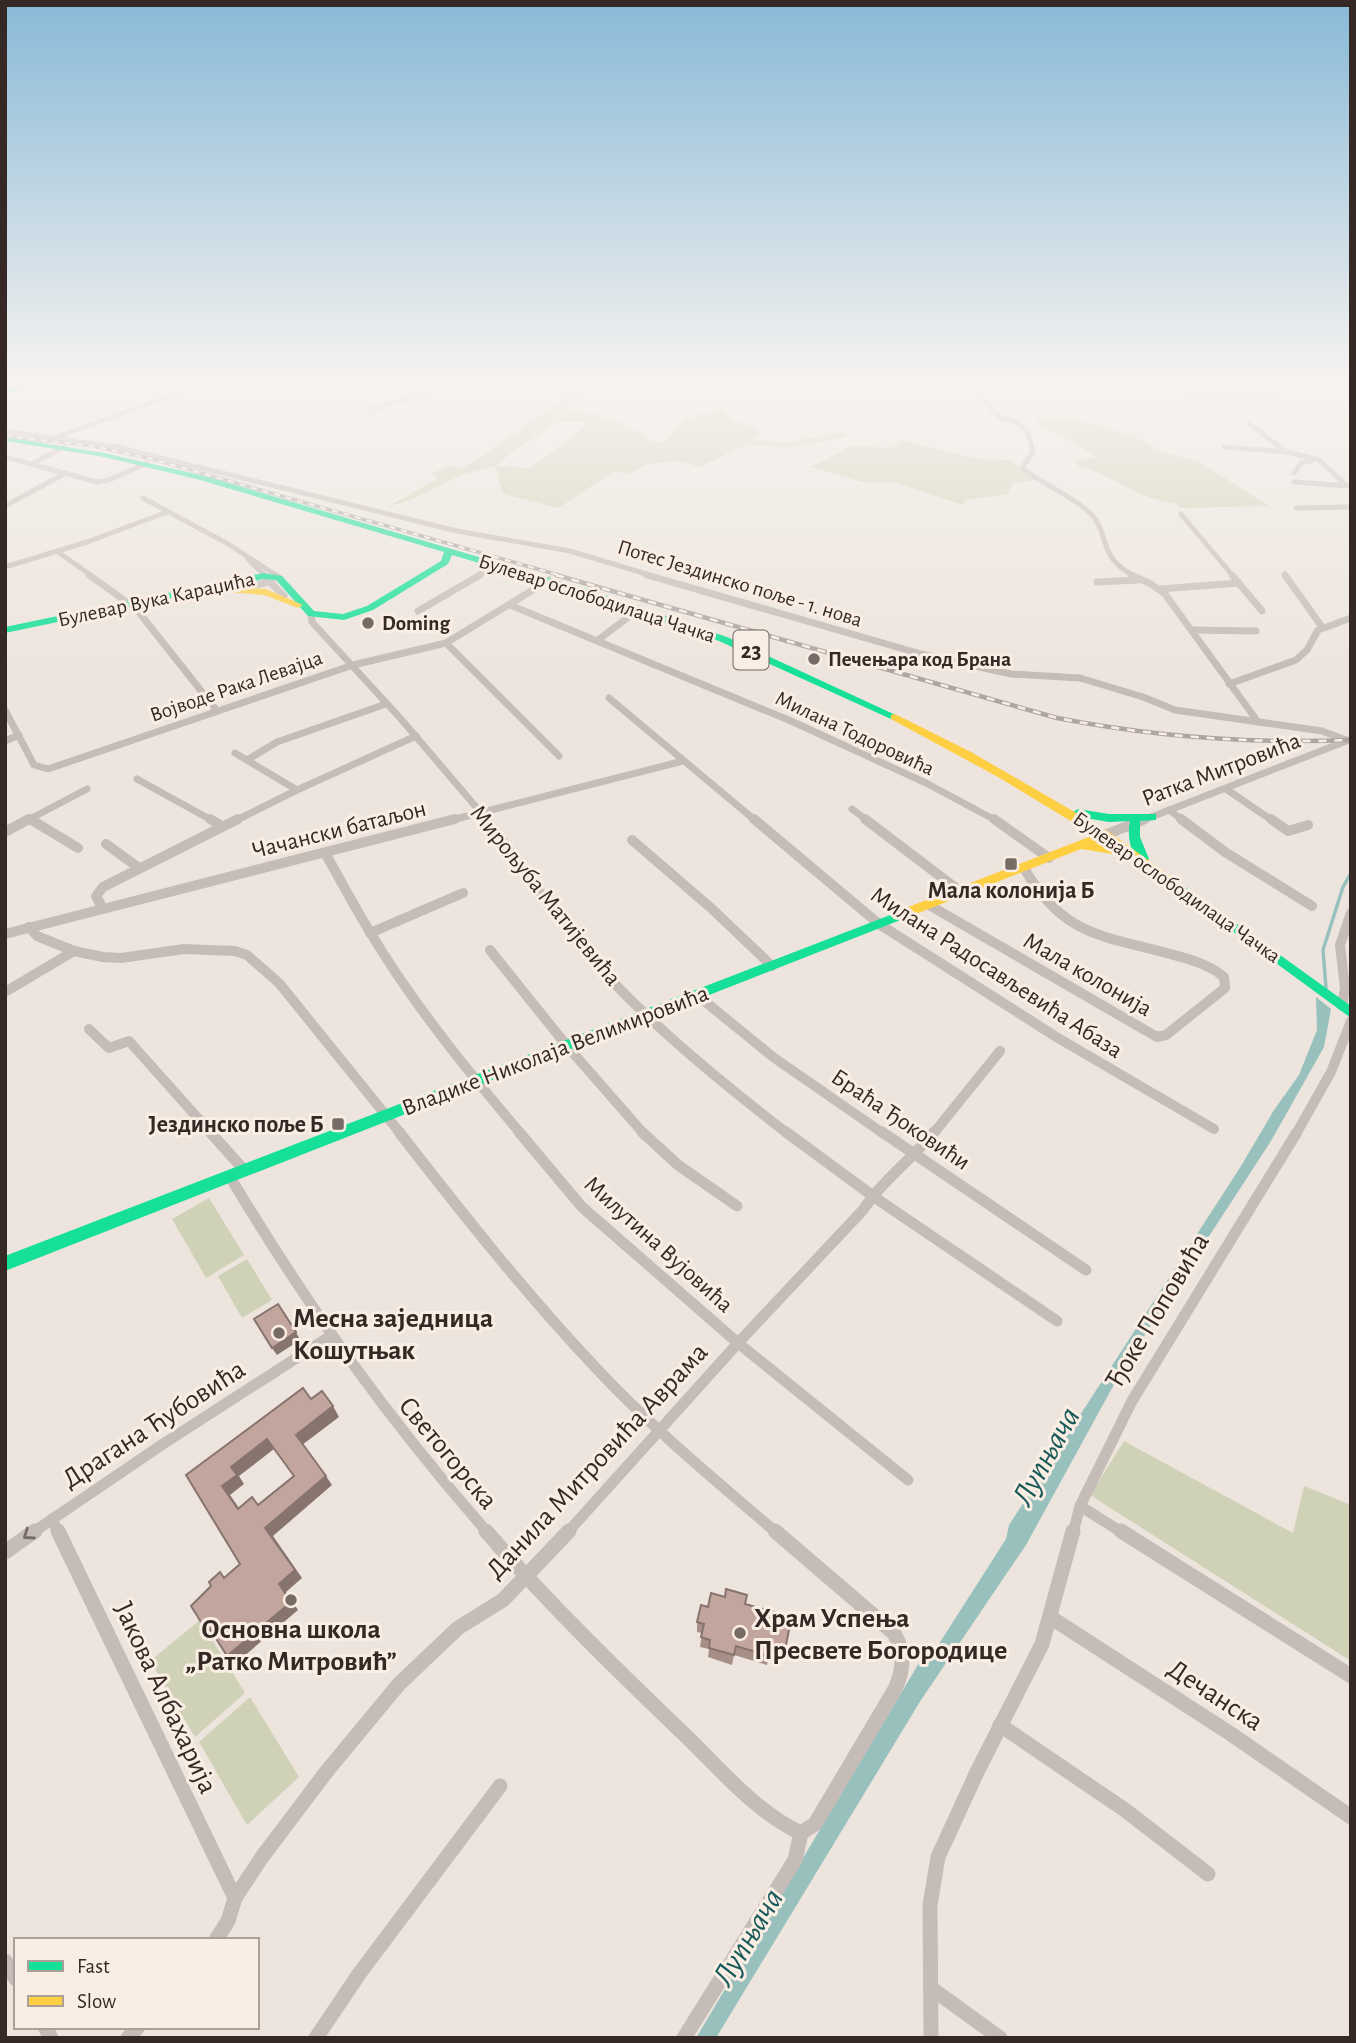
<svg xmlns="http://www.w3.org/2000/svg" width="1356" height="2043" viewBox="0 0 1356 2043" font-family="'Alegreya Sans',sans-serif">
	<rect width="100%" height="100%" fill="#ede5dd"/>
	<g fill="#cfd2b6" fill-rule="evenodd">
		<path d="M584,384H598L569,409C608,415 623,423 657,443L666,441L684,419L722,408L736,423L742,422L763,433L752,440L787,442L843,432L850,436L789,448L747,444L700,467L678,461L647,464L630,473L613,472L558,508L503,494L495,466L459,476L410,500L387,507L439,478L431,473L452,466L460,469L478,459ZM559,422H584L587,425L530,468L496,466L512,452Z"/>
		<polygon points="1130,384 1305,384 1262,404 1189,395"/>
		<path d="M1074,419L1133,436L1163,452L1198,461L1269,506L1180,508L1176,503C1135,499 1113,474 1078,466L1075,461L1098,457L1037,423V420Z"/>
		<polygon points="901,440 978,459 1011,460 1035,480 1013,483 1007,494 966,500 963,505 893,482 867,483 811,467 851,446 892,448"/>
		<polygon points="209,1198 244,1255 206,1278 172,1219"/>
		<polygon points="247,1259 272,1300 242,1318 218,1276"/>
		<polygon points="1124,1441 1293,1533 1304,1486 1351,1505 1351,1661 1090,1495"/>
		<polygon points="200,1620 245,1693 195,1737 150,1661"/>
		<polygon points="250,1697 299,1777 247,1825 199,1742"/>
	</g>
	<polygon fill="#98c1be" points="1316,997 1331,1009 1324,1047 1271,1141 1122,1370 1026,1545 921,1700 716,2038 696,2038 919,1663 935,1650 1006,1539 1009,1525 1241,1166 1274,1110 1299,1075 1317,1030"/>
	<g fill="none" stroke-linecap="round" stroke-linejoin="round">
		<polyline stroke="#98c1be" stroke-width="3.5" points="1326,988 1323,950 1343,887 1351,873"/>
		<g stroke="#c5bcb7" stroke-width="5">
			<path d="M963,384L978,393L999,417L1018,423L1028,432L1033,452L1022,468C1042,484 1070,495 1088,511C1111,531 1096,558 1135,576"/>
			<polyline points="374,413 370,410 453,384"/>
			<polyline points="1250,424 1286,452"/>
			<polyline points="5,431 117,447 457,531 570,551 653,576"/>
			<polyline points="57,437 203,384"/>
			<polyline points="1224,447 1287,452 1319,460 1346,485"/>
			<polyline points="5,457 97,482 109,480 147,463"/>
			<polyline points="33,463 65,447"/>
			<polyline points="1294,473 1301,463 1312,461"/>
			<polyline points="1294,482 1347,486"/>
			<polyline points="143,498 230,545 277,576"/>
			<polyline points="5,506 64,474"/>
			<polyline points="1296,508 1351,507"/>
			<polyline points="1181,514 1233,576"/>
			<polyline points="58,552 92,576"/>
			<polyline points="248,559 265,576"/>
			<polyline points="5,567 87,542 167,512"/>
			<polyline points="477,576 497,565"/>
		</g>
		<g stroke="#c5bcb7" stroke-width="7">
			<polyline points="89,575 131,605"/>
			<polyline points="263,575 284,596"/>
			<polyline points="275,575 279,578"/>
			<polyline points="647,575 921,654 1011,674 1080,678 1143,697 1175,710 1322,731 1346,740"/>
			<polyline points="1131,575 1151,584 1165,594 1258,722"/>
			<polyline points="1232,575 1262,611"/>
			<polyline points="1285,575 1322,627"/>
			<polyline points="1097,582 1138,580"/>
			<polyline points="239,589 272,581"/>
			<polyline points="1160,589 1239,583"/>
			<polyline points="510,605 791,721 926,783 997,821"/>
			<polyline points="138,611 217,711"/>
			<polyline points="418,611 480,575"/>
			<polyline points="311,614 312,622 401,719 488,821"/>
			<polyline points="1192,630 1256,631"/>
			<polyline points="598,640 639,609"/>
			<polyline points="446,643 549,580"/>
			<polyline points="1229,684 1296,660 1307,650 1318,630 1351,618"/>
			<polyline points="609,698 756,821"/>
			<polyline points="5,710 34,765 48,769 353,665 446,643 559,756"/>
			<polyline points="5,741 19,735"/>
			<polyline points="247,760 277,742 386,704"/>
			<polyline points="137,779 213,821"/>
			<polyline points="1226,789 1273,821"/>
			<polyline points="297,790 416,736"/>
			<polyline points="852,809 868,821"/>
			<polyline points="1169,810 1184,821"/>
			<polyline points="30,819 33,821"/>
			<polyline points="26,821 87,789"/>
			<polyline points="235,821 297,790 235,753"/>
			<polyline points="448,821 683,761"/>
			<polyline points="1141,821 1349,740"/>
		</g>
		<g stroke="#c5bcb7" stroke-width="10">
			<polyline points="30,819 78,848"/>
			<polyline points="210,819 222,826"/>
			<path d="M486,819C519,861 548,907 582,948C642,1018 716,1078 788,1134"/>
			<polyline points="754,819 879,924 1058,1038 1214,1129"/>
			<polyline points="865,819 961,892"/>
			<polyline points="994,819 1049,858"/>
			<polyline points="1181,819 1225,852 1312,906"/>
			<polyline points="1271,819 1288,831 1308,825"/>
			<polyline points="5,832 29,819"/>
			<polyline points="1105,835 1145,819"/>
			<polyline points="632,840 711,908 772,966"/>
			<polyline points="106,844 139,868"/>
			<path d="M325,853C340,879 354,906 370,932C413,1004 467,1070 521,1134"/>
			<path d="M929,905L1157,1037L1166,1035L1225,988L1224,977C1209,964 1189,959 1170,954C1101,935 1063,936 1024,868"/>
			<polyline points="102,907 96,896 103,887 238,819"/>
			<polyline points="29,927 37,936 74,951 103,957 121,958 184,949 235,951 247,955 279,983 401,1134"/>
			<polyline points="370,933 463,893"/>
			<polyline points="5,934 455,819"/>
			<polyline points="490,950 567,1046 644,1134"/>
			<polyline points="5,992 74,951"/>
			<polyline points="697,995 773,1057 884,1134"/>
			<polyline points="1342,1006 1345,988 1340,945 1351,913"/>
			<polyline points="89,1029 109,1048 129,1041 212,1134"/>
			<polyline points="933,1134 1000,1051"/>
			<polyline points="1296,1134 1331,1072 1351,1021"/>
		</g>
		<g stroke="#c5bcb7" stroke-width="11">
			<polyline points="210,1132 245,1171"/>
			<path d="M399,1132C462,1213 526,1294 596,1368C652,1428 715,1480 777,1533"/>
			<polyline points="519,1132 582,1207 738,1343 908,1480"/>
			<polyline points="642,1132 678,1165 737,1206"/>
			<polyline points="786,1132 877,1199 1057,1321"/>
			<polyline points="882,1132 1086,1270"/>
			<path d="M230,1177C308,1307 388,1419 488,1533"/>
			<polyline points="1080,1506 1123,1533"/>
			<polyline points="52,1519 59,1533"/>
			<polyline points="32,1533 163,1444 329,1337"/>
			<path d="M567,1533L738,1343L863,1210C882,1181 912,1159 934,1132"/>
			<polyline points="1073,1533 1080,1506 1132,1401 1297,1132"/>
		</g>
		<g stroke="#c5bcb7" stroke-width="15">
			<polyline points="58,1531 235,1898"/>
			<path d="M486,1531C549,1604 618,1671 687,1737C722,1771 756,1812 801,1833"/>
			<path d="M775,1531L894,1633C905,1653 904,1669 895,1689L815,1824L801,1833"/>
			<polyline points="1121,1531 1351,1676"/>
			<polyline points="5,1552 35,1531"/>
			<polyline points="1050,1617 1231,1734 1351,1817"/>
			<polyline points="1000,1725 1125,1810 1208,1874"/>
			<polyline points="216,1940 228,1921 235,1898 262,1857 327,1771 399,1684 458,1628 503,1600 569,1531"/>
			<polyline points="5,1961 16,1979"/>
			<polyline points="931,1988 1000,2038"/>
			<polyline points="45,2027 51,2038"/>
			<polyline points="128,2038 138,2027"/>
			<polyline points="316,2038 359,1974 500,1786"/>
			<polyline points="684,2038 795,1860 801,1833"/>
			<polyline points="931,2038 930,1905 938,1857 977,1772 1042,1644 1073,1531"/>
		</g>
		<g fill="#16e098" fill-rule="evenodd">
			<polygon points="29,384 42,384 5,394 5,390"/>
			<polygon points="5,437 104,453 205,476 587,589 727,637 900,717 895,720 891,719 719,641 581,593 452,555 448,564 373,610 344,620 308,616 276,580 263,579 5,633 5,627 263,573 282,576 314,611 343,614 367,606 441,561 444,552 200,480 104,457 5,441"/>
			<path d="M1078,809L1109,814H1156V820L1140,821V837L1149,859L1147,862L1143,863C1130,857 1127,834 1130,821L1109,822L1074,816L1072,813Z"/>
			<polygon points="1173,878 1351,1006 1351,1018 1169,885 1167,882 1169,879"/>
			<polygon points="898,912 904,916 903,919 5,1271 5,1256"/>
		</g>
		<g fill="#ffcf43" fill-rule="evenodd">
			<polygon points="231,587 266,589 303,605 298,608 264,595 228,592 226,590"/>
			<path d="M895,714L971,752L1109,832L1179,882L1177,885H1169L1125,856L1081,849L903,919H893L892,916L893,913L1094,835L998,777L891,719V715ZM1102,841L1110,846L1095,843Z"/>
		</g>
		<defs>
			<polyline id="rail-far1" points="5,436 93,446 152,459 562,576"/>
			<path id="rail" d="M556,575L1057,718C1155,737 1251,744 1351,740"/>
		</defs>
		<use href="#rail-far1" stroke="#ada5a1" stroke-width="3.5"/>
		<use href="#rail" stroke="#ada5a1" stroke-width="4.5"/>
		<use href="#rail-far1" stroke="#faeee4" stroke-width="2" stroke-dasharray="6" stroke-linecap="butt"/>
		<use href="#rail" stroke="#faeee4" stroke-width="2.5" stroke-dasharray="8" stroke-linecap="butt"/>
	</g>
	<polygon fill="#a78f88" points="745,1604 776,1621 785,1650 782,1660 769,1656 767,1665 734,1655 732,1665 708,1657 709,1649 700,1647 702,1633 697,1632 697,1622 708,1607"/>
	<g fill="#88746f">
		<polygon points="296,1332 300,1340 277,1355 272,1348"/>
		<polygon points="333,1406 339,1417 302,1445 296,1435"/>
		<polygon points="267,1439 274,1449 239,1476 244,1484 230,1495 246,1518 238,1509 222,1486 231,1467"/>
		<polygon points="326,1476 332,1485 273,1536 302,1578 286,1592 298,1610 236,1663 227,1656 279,1584 265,1528"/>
		<polygon points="207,1624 216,1631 213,1634 204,1627"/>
	</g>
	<g fill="#c2a69e" stroke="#88746f" stroke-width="2" fill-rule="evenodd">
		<polygon points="278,1304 296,1332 272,1348 254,1319"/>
		<path d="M303,1388L311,1399L322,1391L333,1406L296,1435L326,1476L265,1528L295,1570L279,1584L291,1602L227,1656L207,1624L204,1627L191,1606L211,1586L209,1582L220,1572L224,1578L240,1564L186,1475ZM267,1439L294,1476L258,1505L252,1497L238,1509L222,1486L237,1475L231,1467Z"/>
		<polygon points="726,1589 747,1595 745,1604 778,1613 776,1621 790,1625 785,1650 771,1646 769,1656 736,1646 734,1655 709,1648 710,1640 701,1637 704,1624 697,1622 701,1605 708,1607 711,1593 725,1597"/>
	</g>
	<defs><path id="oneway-chevron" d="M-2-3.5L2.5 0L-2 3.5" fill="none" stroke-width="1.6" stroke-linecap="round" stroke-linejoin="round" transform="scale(1.75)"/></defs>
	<use stroke="#766b67" href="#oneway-chevron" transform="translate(28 1535) rotate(145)"/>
	<linearGradient id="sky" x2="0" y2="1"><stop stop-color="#88b9d7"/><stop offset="0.57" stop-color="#f7f3f0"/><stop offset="1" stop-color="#f7f3f0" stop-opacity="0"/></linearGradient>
	<rect width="1356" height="670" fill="url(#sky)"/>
	<g fill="#766b65" stroke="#faeee4" stroke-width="2.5">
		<circle cx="368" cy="623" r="7"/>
		<circle cx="814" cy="659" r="7"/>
		<rect x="1004" y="857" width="14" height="14" rx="3.5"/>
		<rect x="331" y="1117" width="14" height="14" rx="3.5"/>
		<circle cx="279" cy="1333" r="7"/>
		<circle cx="291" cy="1600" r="7"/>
		<circle cx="740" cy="1633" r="7"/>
	</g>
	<g text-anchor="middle" stroke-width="6" stroke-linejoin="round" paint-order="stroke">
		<g font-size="21" fill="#362925" stroke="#faeee4">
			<text transform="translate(740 583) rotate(17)" y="7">Потес Јездинско поље - 1. нова</text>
			<text transform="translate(597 598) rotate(18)" y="7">Булевар ослободилаца Чачка</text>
			<text transform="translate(156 599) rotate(-12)" y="7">Булевар Вука Караџића</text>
			<text transform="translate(236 686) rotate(-19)" y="7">Војводе Рака Левајца</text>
			<text transform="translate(855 733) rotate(25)" y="7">Милана Тодоровића</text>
			<text transform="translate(1177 887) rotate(35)" y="7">Булевар ослободилаца Чачка</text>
		</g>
		<g font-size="21" font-weight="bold" fill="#362925" stroke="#faeee4" text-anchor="start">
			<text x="382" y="630">Doming</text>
			<text x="828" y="666">Печењара код Брана</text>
		</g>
		<rect fill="#faeee4" stroke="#71645e" stroke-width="2" x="733.5" y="630.5" width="35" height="39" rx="5"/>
		<g font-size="23" font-weight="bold" fill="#362925">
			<text x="751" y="658">23</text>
		</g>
		<g font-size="24" fill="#362925" stroke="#faeee4">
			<text transform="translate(1221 769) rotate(-21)" y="8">Ратка Митровића</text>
			<text transform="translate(339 829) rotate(-14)" y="8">Чачански батаљон</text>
			<text transform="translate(546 895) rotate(51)" y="8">Мирољуба Матијевића</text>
			<text transform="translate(997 972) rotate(33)" y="8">Милана Радосављевића Абаза</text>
			<text transform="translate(1088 974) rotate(30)" y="8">Мала колонија</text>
			<text transform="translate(555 1050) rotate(-21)" y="8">Владике Николаја Велимировића</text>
			<text transform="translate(901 1119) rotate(34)" y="8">Браћа Ђоковићи</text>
			<text transform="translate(659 1244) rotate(42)" y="8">Милутина Вујовића</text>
		</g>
		<g font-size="24" font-weight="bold" fill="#362925" stroke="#faeee4">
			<text x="1011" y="898">Мала колонија Б</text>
			<text x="324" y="1132" text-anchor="end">Јездинско поље Б</text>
		</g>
		<g font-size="28" fill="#362925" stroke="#faeee4">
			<text transform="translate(1156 1310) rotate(-59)" y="10">Ђоке Поповића</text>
			<text transform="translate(153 1423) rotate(-33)" y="10">Драгана Ћубовића</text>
			<text transform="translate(449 1452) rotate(50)" y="10">Светогорска</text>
			<text transform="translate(596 1460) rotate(-47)" y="10">Данила Митровића Аврама</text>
			<text transform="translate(1216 1694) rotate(33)" y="10">Дечанска</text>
			<text transform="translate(167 1697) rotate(65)" y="10">Јакова Албахарија</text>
		</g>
		<g font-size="28" font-weight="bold" fill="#362925" stroke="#faeee4" text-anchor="start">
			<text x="293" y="1327">Месна заједница<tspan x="293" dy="32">Кошутњак</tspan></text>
			<text x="754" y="1627">Храм Успења<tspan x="754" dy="32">Пресвете Богородице</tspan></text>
			<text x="291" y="1638" text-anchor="middle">Основна школа<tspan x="291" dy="32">„Ратко Митровић”</tspan></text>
		</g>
		<g font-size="32" font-style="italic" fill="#185a59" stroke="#faeee4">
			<text transform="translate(1045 1456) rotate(-61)" y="11">Лупњача</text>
			<text transform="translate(747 1937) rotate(-59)" y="11">Лупњача</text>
		</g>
	</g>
	<rect width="1356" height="2043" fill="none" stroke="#362925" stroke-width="14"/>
	<rect x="14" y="1938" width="245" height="91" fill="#faeee4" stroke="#ac9f98" stroke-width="2"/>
	<rect x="28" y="1961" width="35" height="10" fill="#16e098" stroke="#ac9f98" stroke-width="2"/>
	<text x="77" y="1973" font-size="21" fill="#362925">Fast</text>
	<rect x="28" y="1996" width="35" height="10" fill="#ffcf43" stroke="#ac9f98" stroke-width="2"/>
	<text x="77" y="2008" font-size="21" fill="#362925">Slow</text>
</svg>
